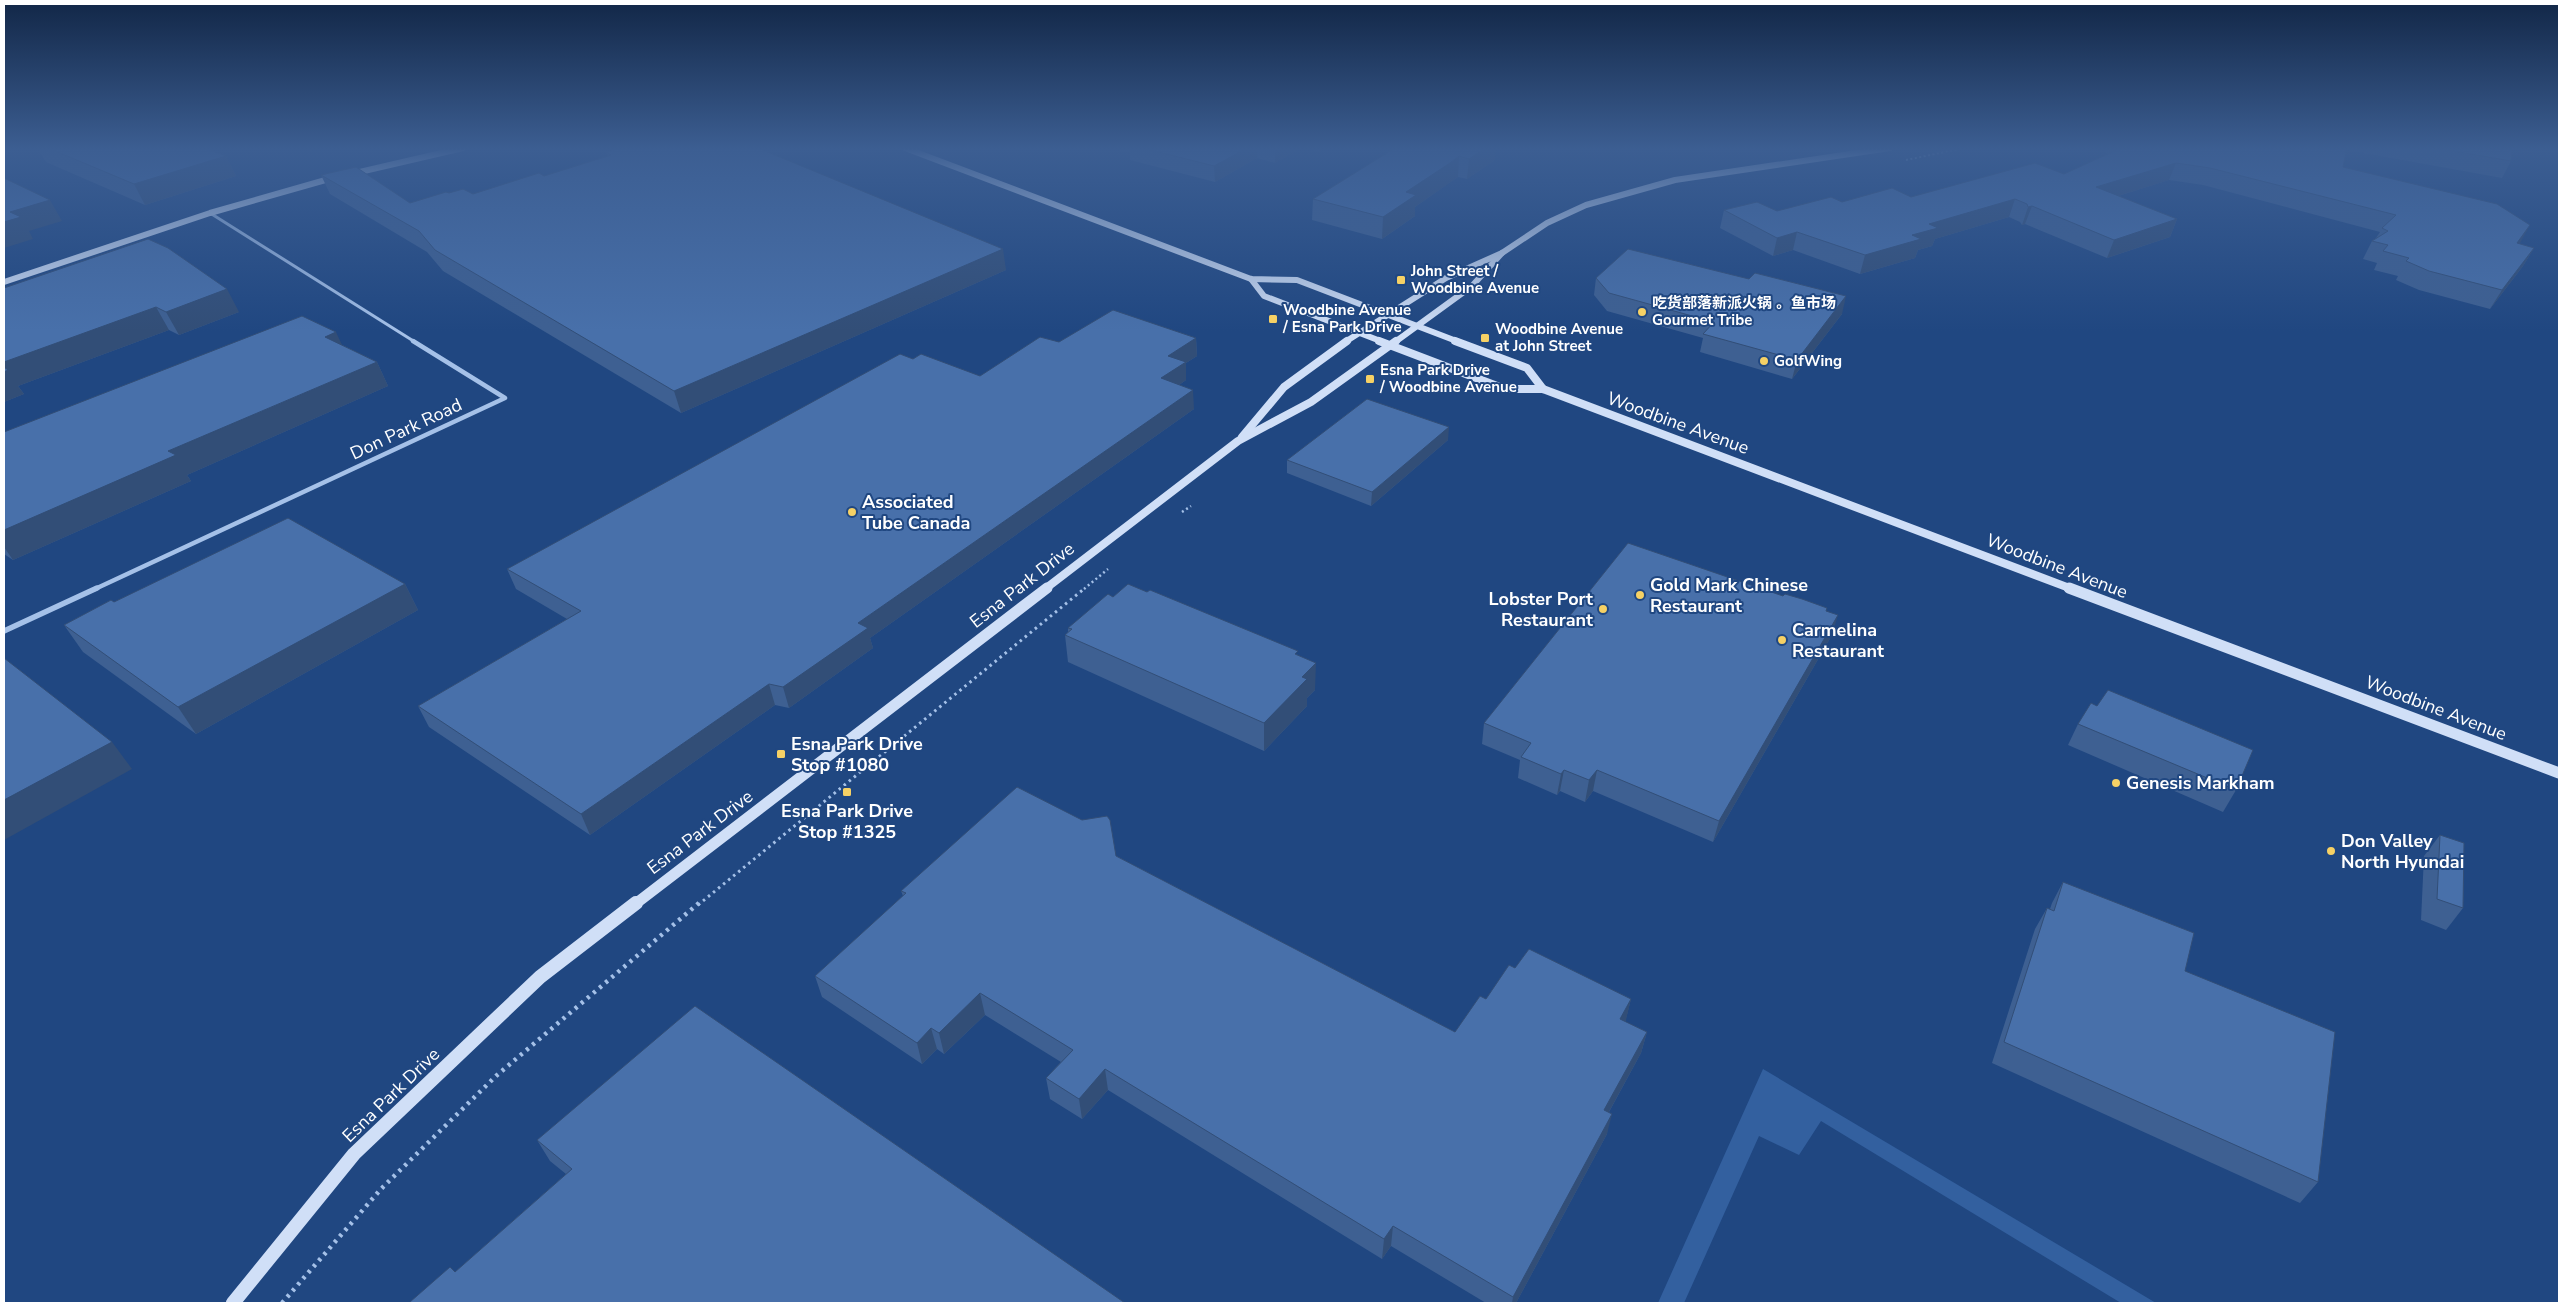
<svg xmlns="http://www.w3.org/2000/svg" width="2563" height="1307" viewBox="0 0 2563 1307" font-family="'Nunito Sans','Noto Sans SC',sans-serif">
	<rect width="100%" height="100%" fill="#204781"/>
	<polygon fill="#33609f" points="1763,1069 2156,1303 2121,1303 1821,1121 1799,1155 1759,1136 1684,1303 1658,1303"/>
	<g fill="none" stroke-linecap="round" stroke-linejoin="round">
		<polyline stroke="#a5c1e8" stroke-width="2" stroke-dasharray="2 2.5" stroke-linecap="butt" points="1906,160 1964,148"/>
		<g stroke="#a5c1e8" stroke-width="2.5" stroke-dasharray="2 3" stroke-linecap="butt">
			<polyline points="1182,512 1191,506"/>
			<polyline points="1084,589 1108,569"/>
		</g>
		<polyline stroke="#a5c1e8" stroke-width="3" stroke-dasharray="2.5 4" stroke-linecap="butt" points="698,905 1085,588"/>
		<polyline stroke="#a5c1e8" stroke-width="4.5" stroke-dasharray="3 5" stroke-linecap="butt" points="282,1303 381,1189 496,1076 699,903"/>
		<polyline stroke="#a5c1e8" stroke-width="3" points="210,213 415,342"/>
		<polyline stroke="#a5c1e8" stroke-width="4.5" points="95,589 505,398 413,341"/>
		<polyline stroke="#a5c1e8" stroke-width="5.5" points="4,631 97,588"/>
		<g stroke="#d0dff7" stroke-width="6">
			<polyline points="905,148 1251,279 1297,280 1459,342"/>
			<polyline points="351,174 463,148"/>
			<polyline points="1251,279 1264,296 1383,342"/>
			<polyline points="4,282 210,213 336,177"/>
			<polyline points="1345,342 1446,278 1502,253 1547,223 1586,205 1675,180 1890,148"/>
			<polyline points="1395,342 1472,286 1502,253"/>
		</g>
		<g stroke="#d0dff7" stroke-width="8">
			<polyline points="1379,341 1505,389 1543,389 2072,589"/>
			<polyline points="1455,341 1527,368 1543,389"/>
			<polyline points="1242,437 1284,387 1347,341"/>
			<polyline points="1045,589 1238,441 1311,402 1396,341"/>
		</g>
		<g stroke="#d0dff7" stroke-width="11">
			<polyline points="2069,588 2559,773"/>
			<polyline points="634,905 1047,588"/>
		</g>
		<polyline stroke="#d0dff7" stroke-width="14" points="233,1303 354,1154 540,977 636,903"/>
	</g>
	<g fill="#3e6092">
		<polygon points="37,148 205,148 226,156 236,176 145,205 46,162"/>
		<polygon points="1109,148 1301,148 1275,163 1257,158 1215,182 1130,160 1130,153"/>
		<polygon points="1302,148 1326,148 1319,152"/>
		<polygon points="1395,148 1495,160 1467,179 1458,177 1449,183 1415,207 1415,216 1382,239 1312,220 1313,199"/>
		<polygon points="2107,148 2512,148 2511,161 2502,178 2347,150 2343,167 2519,244 2534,248 2523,266 2490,309 2419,290 2396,280 2398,276 2374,270 2377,263 2363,259 2372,241 2376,238 2380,232 2203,185 2169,180 2118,196 2177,219 2170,237 2107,258 2025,224 2022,225 2020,222 2009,217 1935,239 1932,246 1918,250 1915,258 1860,274 1793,250 1773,256 1720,228 1724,210 1777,211 1842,202 1911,197 2064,174 2109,153 2106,153"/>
		<polygon points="606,152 1006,270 681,413 443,271 427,252 330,194 321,175 410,203 449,193 473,194 544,176 607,156"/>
		<polygon points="1596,278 1749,279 1842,314 1792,379 1700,352 1703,338 1607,311 1594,295"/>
		<polygon points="4,288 239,312 179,335 169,330 18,386 24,394 4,402"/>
		<polygon points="1196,338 1197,356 1186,363 1186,380 1179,385 1194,409 870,638 873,648 789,708 775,705 590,835 429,727 418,706 567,619 516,589 507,569 913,359 980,376 1059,342"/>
		<polygon points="342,345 377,362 388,386 187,475 191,481 13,560 4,554 4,432"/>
		<polygon points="1448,440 1371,506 1287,473 1287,460"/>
		<polygon points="405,584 418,610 196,734 83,652 64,625 114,602"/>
		<polygon points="1147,592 1298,655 1315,690 1307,698 1307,706 1264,751 1068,662 1065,635 1068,632 1068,628 1113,597"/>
		<polygon points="1783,596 1827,608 1826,611 1832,635 1713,842 1593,791 1585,802 1560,791 1557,795 1518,778 1520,760 1482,744 1484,723"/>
		<polygon points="2097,706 2236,790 2223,812 2068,745 2078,724"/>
		<polygon points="2440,835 2463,908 2446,930 2421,920 2424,856"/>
		<polygon points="1116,856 1455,1032 1515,968 1631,999 1625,1022 1647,1032 1641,1053 1609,1112 1607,1134 1516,1303 1486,1303 1391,1246 1382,1259 1108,1090 1082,1119 1050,1099 1046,1078 1061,1062 985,1015 944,1054 937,1049 922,1064 822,997 815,976 903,896 901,891"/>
		<polygon points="2063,882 2185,971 2318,1182 2300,1203 1992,1063 2035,929 2047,908 2050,909 2052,903"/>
		<polygon points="537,1140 1125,1303 455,1272 566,1174 550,1161"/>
	</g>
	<g fill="#324e77">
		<polygon points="306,148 320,148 307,152"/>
		<polygon points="1247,148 1257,148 1257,158 1215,182 1214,166"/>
		<polygon points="1275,148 1301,148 1275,163"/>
		<polygon points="1319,148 1326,148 1319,152"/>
		<polygon points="1485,148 1496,148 1495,160 1467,179 1469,159"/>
		<polygon points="226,156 236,176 145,205 134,184"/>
		<polygon points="1459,156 1458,177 1415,207 1415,216 1382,239 1383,217 1406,192"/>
		<polygon points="2176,163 2169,180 2089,205 2096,187"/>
		<polygon points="2015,199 2009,217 1935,239 1932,246 1918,250 1915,258 1860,274 1865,255 1912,235 1929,224"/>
		<polygon points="50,200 62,221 29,231 33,239 4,248 4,222 10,212"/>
		<polygon points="2032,206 2025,224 2022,225 2028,207"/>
		<polygon points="2177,219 2170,237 2107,258 2114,240"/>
		<polygon points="2530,225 2520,243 2506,262 2517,243"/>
		<polygon points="1797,232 1793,250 1773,256 1777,238"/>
		<polygon points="2534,248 2523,266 2490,309 2502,290"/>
		<polygon points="1003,249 1006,270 681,413 674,391"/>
		<polygon points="227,289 239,312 179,335 166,312"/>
		<polygon points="1846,296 1842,314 1792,379 1797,360"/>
		<polygon points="156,307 169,330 18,386 24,394 4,402 4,362"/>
		<polygon points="336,332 347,356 325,337"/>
		<polygon points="1196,338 1197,356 1186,363 1186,380 1162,397 1161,378 1168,356"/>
		<polygon points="377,362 388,386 187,475 191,481 13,560 4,547 4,530 168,451"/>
		<polygon points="1193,390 1194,409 870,638 873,648 789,708 783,687 858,623"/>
		<polygon points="1449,427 1448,440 1371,506 1372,492"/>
		<polygon points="405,584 418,610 196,734 178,707"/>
		<polygon points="1838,615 1832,635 1713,842 1719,821"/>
		<polygon points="1316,663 1315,690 1307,698 1307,706 1264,751 1264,723 1302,677"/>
		<polygon points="769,684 775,705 590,835 581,814"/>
		<polygon points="112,742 132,769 4,840 4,800"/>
		<polygon points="1564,770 1560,791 1557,795 1561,774"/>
		<polygon points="1597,770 1593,791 1585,802 1589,780"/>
		<polygon points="980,993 985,1015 944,1054 939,1033"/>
		<polygon points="1631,999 1626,1020 1614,1040 1620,1019"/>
		<polygon points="931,1028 937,1049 922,1064 917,1043"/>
		<polygon points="1647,1032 1641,1053 1599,1130 1604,1110"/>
		<polygon points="1105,1069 1108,1090 1082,1119 1079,1099"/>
		<polygon points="1612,1114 1607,1134 1516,1303 1512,1303 1513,1297"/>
		<polygon points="1393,1226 1391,1246 1382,1259 1384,1239"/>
	</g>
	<g fill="#4870aa" stroke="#324e77">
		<polygon points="48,148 205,148 226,156 134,184"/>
		<polygon points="621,148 758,148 1003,249 674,391 435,250 419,231 321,175 356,167 410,203 446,192 449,193 463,189 473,194 539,173 544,176 611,155 606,152"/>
		<polygon points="1143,148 1247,148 1214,166"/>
		<polygon points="1395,148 1485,148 1469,159 1459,156 1450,163 1406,192 1416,195 1383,217 1313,199"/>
		<polygon points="2121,148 2347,148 2343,167 2497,204 2530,225 2517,243 2534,248 2502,290 2429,271 2406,261 2409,258 2383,251 2388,245 2372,241 2388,231 2382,228 2396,215 2210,168 2176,163 2096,187 2177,219 2114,240 2032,206 2028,207 2027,204 2015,199 1929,224 1938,228 1912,235 1921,239 1865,255 1797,232 1777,238 1724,210 1757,202 1777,211 1831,197 1842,202 1892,188 1911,197 2035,163 2064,174"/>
		<polygon points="2436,148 2512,148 2511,161"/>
		<polygon points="4,178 50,200 10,212 21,217 4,222"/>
		<polygon points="148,239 168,248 227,289 166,312 156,307 4,362 4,288"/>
		<polygon points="1628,249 1749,279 1755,273 1846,296 1797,360 1703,334 1714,322 1609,293 1596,278"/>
		<polygon points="1113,310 1196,338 1168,356 1186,362 1161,378 1193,390 858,623 868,628 783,687 769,684 581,814 418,706 581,611 507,569 900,354 913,359 921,354 980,376 1040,337 1059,342"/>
		<polygon points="302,316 336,332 325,337 377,362 168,451 176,455 4,530 4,432"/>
		<polygon points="4,367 8,370 4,372"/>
		<polygon points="1367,399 1449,427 1372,492 1287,460"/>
		<polygon points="288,518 405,584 178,707 64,625 111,600 114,602"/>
		<polygon points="1628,543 1783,596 1785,594 1802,599 1827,608 1826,611 1838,615 1719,821 1597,770 1589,780 1564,770 1561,774 1521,757 1531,743 1484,723"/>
		<polygon points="1128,584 1147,592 1150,590 1298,651 1295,654 1316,663 1302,677 1307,679 1264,723 1065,635 1072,629 1068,628 1108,594 1113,597"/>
		<polygon points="4,658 112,742 4,800"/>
		<polygon points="2108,690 2253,750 2236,790 2078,724 2091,703 2097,706"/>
		<polygon points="1017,787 1082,820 1107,816 1110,820 1116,856 1455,1032 1480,996 1486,999 1509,965 1515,968 1529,949 1631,999 1620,1019 1647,1032 1604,1110 1612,1114 1513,1297 1393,1226 1384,1239 1105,1069 1079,1099 1046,1078 1073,1050 980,993 939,1033 931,1028 917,1043 815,976 906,893 901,891"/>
		<polygon points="2440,835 2464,843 2463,908 2437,899"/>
		<polygon points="2063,882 2194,933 2185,971 2335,1032 2318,1182 2004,1042 2047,908 2054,911"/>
		<polygon points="695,1006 1125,1303 411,1303 410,1302 450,1267 455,1272 572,1169 537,1140"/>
	</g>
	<linearGradient id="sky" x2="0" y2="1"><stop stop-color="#122747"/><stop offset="0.45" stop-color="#3c5e92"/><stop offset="1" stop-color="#3c5e92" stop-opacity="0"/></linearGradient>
	<rect width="2563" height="331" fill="url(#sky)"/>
	<g fill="#f6d165" stroke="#204781" stroke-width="2">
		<rect x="1396" y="275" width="10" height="10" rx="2.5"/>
		<circle cx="1642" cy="312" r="5"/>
		<rect x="1268" y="314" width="10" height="10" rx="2.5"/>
		<rect x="1480" y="333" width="10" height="10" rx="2.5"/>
		<circle cx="1764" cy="361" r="5"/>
		<rect x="1365" y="374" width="10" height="10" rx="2.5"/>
		<circle cx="852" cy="512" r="5"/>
		<circle cx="1640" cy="595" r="5"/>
		<circle cx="1603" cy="609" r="5"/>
		<circle cx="1782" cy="640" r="5"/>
		<rect x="776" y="749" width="10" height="10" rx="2.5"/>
		<circle cx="2116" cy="783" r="5"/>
		<rect x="842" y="787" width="10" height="10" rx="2.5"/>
		<circle cx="2331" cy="851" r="5"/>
	</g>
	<g text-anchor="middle" stroke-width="4" stroke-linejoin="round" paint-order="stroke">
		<g font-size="15" font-weight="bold" fill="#fff" stroke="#204781" text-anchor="start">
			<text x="1411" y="276">John Street /<tspan x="1411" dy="17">Woodbine Avenue</tspan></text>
			<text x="1652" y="308">吃货部落新派火锅 。鱼市场<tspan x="1652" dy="17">Gourmet Tribe</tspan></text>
			<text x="1283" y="315">Woodbine Avenue<tspan x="1283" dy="17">/ Esna Park Drive</tspan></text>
			<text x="1495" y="334">Woodbine Avenue<tspan x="1495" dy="17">at John Street</tspan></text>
			<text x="1774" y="366">GolfWing</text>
			<text x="1380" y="375">Esna Park Drive<tspan x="1380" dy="17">/ Woodbine Avenue</tspan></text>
		</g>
		<g font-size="18" fill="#fff" stroke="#204781">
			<text transform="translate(1678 423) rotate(20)" y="6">Woodbine Avenue</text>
			<text transform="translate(406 429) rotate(-25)" y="6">Don Park Road</text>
			<text transform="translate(2057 566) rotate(21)" y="6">Woodbine Avenue</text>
			<text transform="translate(1022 585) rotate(-38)" y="6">Esna Park Drive</text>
			<text transform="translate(2436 708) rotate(21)" y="6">Woodbine Avenue</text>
			<text transform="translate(700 832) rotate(-37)" y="6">Esna Park Drive</text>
			<text transform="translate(391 1095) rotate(-44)" y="6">Esna Park Drive</text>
		</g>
		<g font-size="18" font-weight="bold" fill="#fff" stroke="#204781" text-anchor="start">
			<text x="862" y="508">Associated<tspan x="862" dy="21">Tube Canada</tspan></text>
			<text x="1650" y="591">Gold Mark Chinese<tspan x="1650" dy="21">Restaurant</tspan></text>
			<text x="1593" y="605" text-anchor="end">Lobster Port<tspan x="1593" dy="21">Restaurant</tspan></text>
			<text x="1792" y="636">Carmelina<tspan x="1792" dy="21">Restaurant</tspan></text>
			<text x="791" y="750">Esna Park Drive<tspan x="791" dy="21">Stop #1080</tspan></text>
			<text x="2126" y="789">Genesis Markham</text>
			<text x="847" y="817" text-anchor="middle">Esna Park Drive<tspan x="847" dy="21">Stop #1325</tspan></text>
			<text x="2341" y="847">Don Valley<tspan x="2341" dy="21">North Hyundai</tspan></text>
		</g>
	</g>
	<rect width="2563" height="1307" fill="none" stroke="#ffffff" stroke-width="10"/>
</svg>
